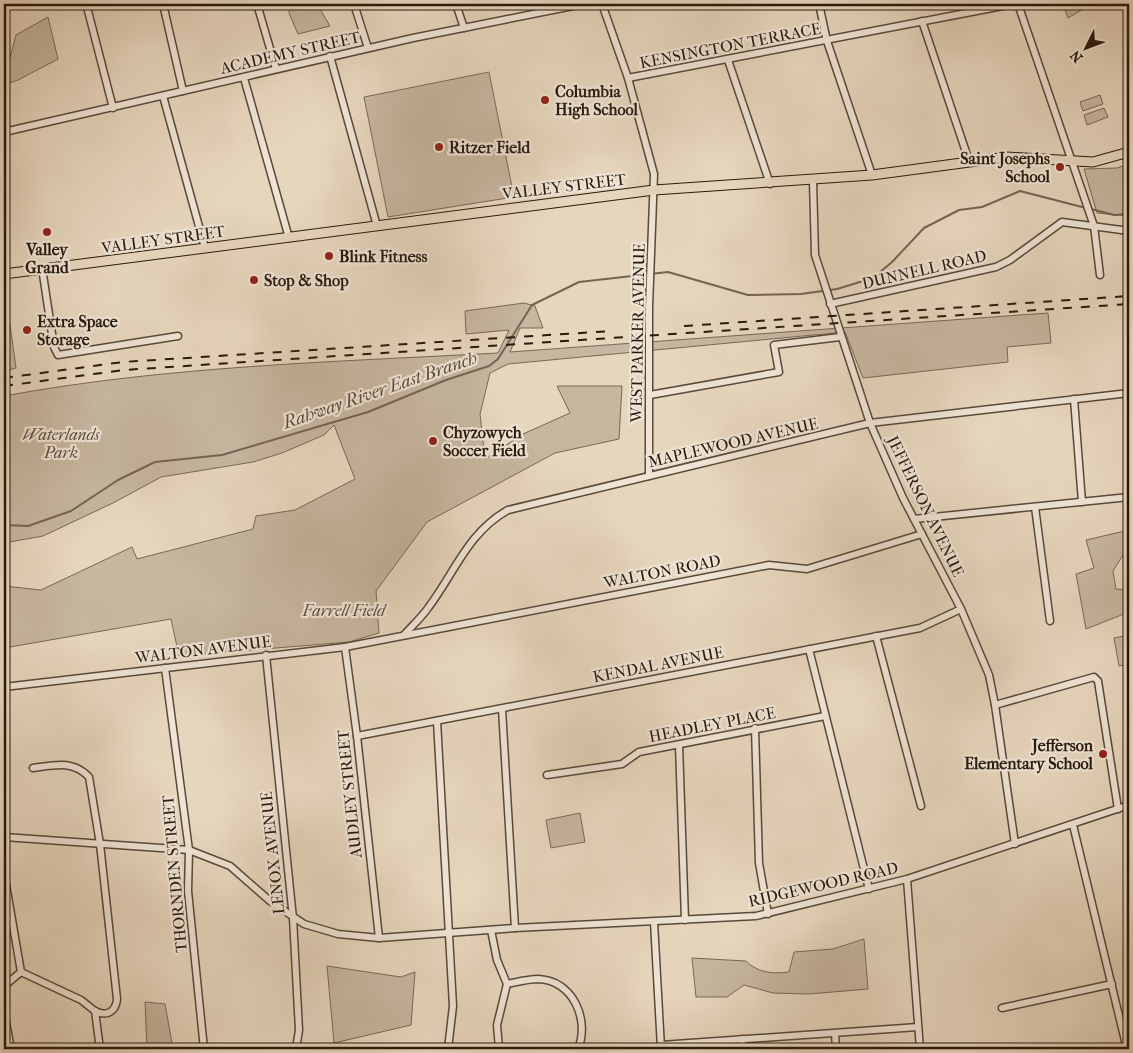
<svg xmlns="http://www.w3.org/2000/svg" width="1133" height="1053" viewBox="0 0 1133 1053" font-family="'IM FELL French Canon',serif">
	<rect width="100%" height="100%" fill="#e7d6be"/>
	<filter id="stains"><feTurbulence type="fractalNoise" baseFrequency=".004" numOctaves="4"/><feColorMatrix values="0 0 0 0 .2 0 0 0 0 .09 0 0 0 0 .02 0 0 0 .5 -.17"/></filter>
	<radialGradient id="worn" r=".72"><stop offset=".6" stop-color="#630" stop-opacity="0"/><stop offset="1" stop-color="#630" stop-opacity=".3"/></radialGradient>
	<g fill="#c7b6a0" stroke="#786857">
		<polygon points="290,4 317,4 330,26 298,34 289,13"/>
		<polygon points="1063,4 1084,4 1085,8 1068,18"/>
		<polygon points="48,17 58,59 18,80 4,85 4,59 10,58 16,35"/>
		<polygon points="489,72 514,197 388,217 364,97"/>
		<polygon points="1100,95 1103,104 1083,111 1080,102"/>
		<polygon points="1104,108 1108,117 1087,125 1084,115"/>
		<polygon points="1129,164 1129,216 1097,213 1084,169 1117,168"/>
		<polygon points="4,282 16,368 4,371"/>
		<path d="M524,303L535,306L543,328H520L510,352L1048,313L1051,343L1007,347L1008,362L863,378L845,332L508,364L490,373L480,414L485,459L523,434L570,413L557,386H622L619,439L555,453L427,522L376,591L379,633L349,642L179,656L171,619L4,648V586L41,590L132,547L137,559L253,529L256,516L295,510L355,479L334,425L324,435L282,453L253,462L161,477L115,502L43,536L4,543V396C167,366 333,362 498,353L509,330L466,334L465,311Z"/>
		<polygon points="1129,530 1129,551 1125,552 1113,571 1116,589 1129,590 1129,612 1086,629 1076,574 1094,568 1086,540"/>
		<polygon points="1129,635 1129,664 1119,666 1114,638"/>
		<polygon points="580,813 585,842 551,848 546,820"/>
		<path d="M864,939L868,989L809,994L773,993L744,985L727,997H696L692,958L746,961C758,973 773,974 789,972L794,952L833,949Z"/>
		<polygon points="327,966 401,977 415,972 411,1025 334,1043"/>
		<polygon points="145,1002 165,1004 173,1049 147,1049"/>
	</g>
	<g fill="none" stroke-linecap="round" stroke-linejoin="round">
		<g stroke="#746454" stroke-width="2">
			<polyline points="1091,209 1114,215 1129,214"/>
			<polyline points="4,525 28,526 71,511 118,480 155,462 222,455 368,412 446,380 489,366 498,359 532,305 579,282 668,272 748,295 801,294 837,289 873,278 892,262 924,228 959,210 982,207 1020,191 1086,208"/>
		</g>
		<defs>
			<g id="minor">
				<polyline points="163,4 183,91"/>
				<polyline points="257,4 276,69"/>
				<polyline points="354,4 368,48"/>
				<polyline points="456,4 464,28"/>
				<polyline points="602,4 628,78 654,174 649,307 649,476"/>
				<polyline points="819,4 827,41 872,175"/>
				<polyline points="1018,4 1094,226 1100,275"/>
				<polyline points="87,7 113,108"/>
				<polyline points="922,21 969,161"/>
				<polyline points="330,56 377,226"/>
				<polyline points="728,60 770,184"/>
				<polyline points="244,78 289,238"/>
				<polyline points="628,78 1013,4"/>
				<polyline points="163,96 205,248"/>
				<polyline points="4,132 413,38 583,4"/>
				<polyline points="813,181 815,255 870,423 903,498 961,609 989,675 995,705 1015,844"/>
				<polyline points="42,268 54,347 58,355 178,336"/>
				<polyline points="830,304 996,267 1010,260 1062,222 1129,231"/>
				<polyline points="650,395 779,372 774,345 840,337"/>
				<polyline points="1074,399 1082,502"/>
				<polyline points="1035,507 1050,621"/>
				<polyline points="914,519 1129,497"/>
				<path d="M404,635C412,626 421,618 428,608C454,574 468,532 508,510L870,423L1129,393"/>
				<polyline points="876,636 921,806"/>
				<polyline points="345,647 357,736 379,938"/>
				<polyline points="809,649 869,889"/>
				<polyline points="266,655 293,918 299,1030 296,1049"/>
				<polyline points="165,668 189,850 188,891 204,1049"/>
				<polyline points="4,687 345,647 769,565 807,569 922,534"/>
				<polyline points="995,705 1094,677 1098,681 1118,809"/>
				<polyline points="502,709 515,928"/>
				<polyline points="437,721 453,1006 448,1049"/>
				<polyline points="755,728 759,863 768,914"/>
				<polyline points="357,736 920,628 961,609"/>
				<polyline points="679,745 685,920"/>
				<path d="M33,768C55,765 73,760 89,777L100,844L117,999C116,1012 106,1017 95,1011"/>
				<polyline points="547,775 622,764 639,752 825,716"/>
				<polyline points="1073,825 1127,1049"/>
				<polyline points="4,837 189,850 230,866 270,901 304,924 338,934 379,938 515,928 756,916 907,879 1129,805"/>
				<polyline points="4,873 21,972 81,1000 95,1011 100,1049"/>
				<polyline points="907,879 920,1049"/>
				<polyline points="654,922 661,1048"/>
				<polyline points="491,930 497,960 507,984 497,1025 499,1049"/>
				<path d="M507,984C517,982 528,979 538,979C573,980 590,1020 578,1049"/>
				<polyline points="4,986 21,972"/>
				<polyline points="1002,1008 1112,984"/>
				<polyline points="4,1012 11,1049"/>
				<polyline points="835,1033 836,1049"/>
				<polyline points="742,1039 742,1049"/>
				<polyline points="661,1045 918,1027"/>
			</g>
			<polyline id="major" points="4,274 654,190 872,175 1007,157 1093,162 1129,152"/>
		</defs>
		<use href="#minor" stroke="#58493a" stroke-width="9"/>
		<use href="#major" stroke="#281a0e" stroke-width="11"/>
		<use href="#minor" stroke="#efe4d5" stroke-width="6"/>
		<use href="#major" stroke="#e7d6be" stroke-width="9"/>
		<g stroke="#281a0e" stroke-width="2" stroke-dasharray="9 9" stroke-linecap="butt">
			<polyline points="684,326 1129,296"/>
			<polyline points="4,378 123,362 612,331"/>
			<polyline points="4,386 124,370 1129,304"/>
		</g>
	</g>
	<g fill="#8f2418" stroke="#efe4d5" stroke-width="2">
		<circle cx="545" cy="100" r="5"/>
		<circle cx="439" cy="147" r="5"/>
		<circle cx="1060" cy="167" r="5"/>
		<circle cx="47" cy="232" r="5"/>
		<circle cx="329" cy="256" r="5"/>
		<circle cx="254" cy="280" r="5"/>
		<circle cx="27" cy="330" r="5"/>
		<circle cx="433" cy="441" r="5"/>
		<circle cx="1103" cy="754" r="5"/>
	</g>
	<g text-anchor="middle" stroke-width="4.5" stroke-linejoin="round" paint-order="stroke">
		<g font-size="16" fill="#281a0e" stroke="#efe4d5">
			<text transform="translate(730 45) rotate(-11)" y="6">KENSINGTON TERRACE</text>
			<text transform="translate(290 52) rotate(-13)" y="6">ACADEMY STREET</text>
			<text transform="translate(564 186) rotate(-7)" y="6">VALLEY STREET</text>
			<text transform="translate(163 239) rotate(-8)" y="6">VALLEY STREET</text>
			<text transform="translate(924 269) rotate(-13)" y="6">DUNNELL ROAD</text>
			<text transform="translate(637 333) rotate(-89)" y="6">WEST PARKER AVENUE</text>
			<text transform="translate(733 442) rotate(-13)" y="6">MAPLEWOOD AVENUE</text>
			<text transform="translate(926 506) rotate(64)" y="6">JEFFERSON AVENUE</text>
			<text transform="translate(662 571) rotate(-11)" y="6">WALTON ROAD</text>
			<text transform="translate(203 649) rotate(-7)" y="6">WALTON AVENUE</text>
			<text transform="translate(658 664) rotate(-11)" y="6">KENDAL AVENUE</text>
			<text transform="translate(712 724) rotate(-11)" y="6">HEADLEY PLACE</text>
			<text transform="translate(349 794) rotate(-96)" y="6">AUDLEY STREET</text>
			<text transform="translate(272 853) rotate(-96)" y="6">LENOX AVENUE</text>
			<text transform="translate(174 874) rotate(-95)" y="6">THORNDEN STREET</text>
			<text transform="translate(823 884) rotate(-13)" y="6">RIDGEWOOD ROAD</text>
		</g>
		<g font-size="16" font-weight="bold" fill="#281a0e" stroke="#efe4d5" text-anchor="start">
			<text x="555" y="97">Columbia<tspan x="555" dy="18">High School</tspan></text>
			<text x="449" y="153">Ritzer Field</text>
			<text x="1050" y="164" text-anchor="end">Saint Josephs<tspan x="1050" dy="18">School</tspan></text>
			<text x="47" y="255" text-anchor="middle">Valley<tspan x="47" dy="18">Grand</tspan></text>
			<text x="339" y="262">Blink Fitness</text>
			<text x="264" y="286">Stop &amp; Shop</text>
			<text x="37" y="327">Extra Space<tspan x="37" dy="18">Storage</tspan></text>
			<text x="443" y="438">Chyzowych<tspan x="443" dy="18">Soccer Field</tspan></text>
			<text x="1093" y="751" text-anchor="end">Jefferson<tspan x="1093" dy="18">Elementary School</tspan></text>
		</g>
		<g font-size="16" font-style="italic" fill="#58493a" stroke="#efe4d5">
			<text x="61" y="440">Waterlands<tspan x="61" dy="18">Park</tspan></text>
			<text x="344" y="616">Farrell Field</text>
		</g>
		<g font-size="18" font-style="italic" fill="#5a4c3c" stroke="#efe4d5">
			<text transform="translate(380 390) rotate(-19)" y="6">Rahway River East Branch</text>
		</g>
	</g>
	<rect width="1133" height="1053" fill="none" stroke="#e7d6be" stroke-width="20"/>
	<rect x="5" y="5" width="1123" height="1043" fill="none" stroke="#281a0e" stroke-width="2.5"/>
	<rect x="10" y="10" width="1113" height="1033" fill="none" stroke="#281a0e"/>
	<g transform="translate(1086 48) rotate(228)" stroke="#efe4d5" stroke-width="4" paint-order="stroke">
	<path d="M0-4L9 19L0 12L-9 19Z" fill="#281a0e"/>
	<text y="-8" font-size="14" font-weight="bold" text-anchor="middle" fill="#281a0e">N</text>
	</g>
	<rect width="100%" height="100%" filter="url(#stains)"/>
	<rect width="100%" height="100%" fill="url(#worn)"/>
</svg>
